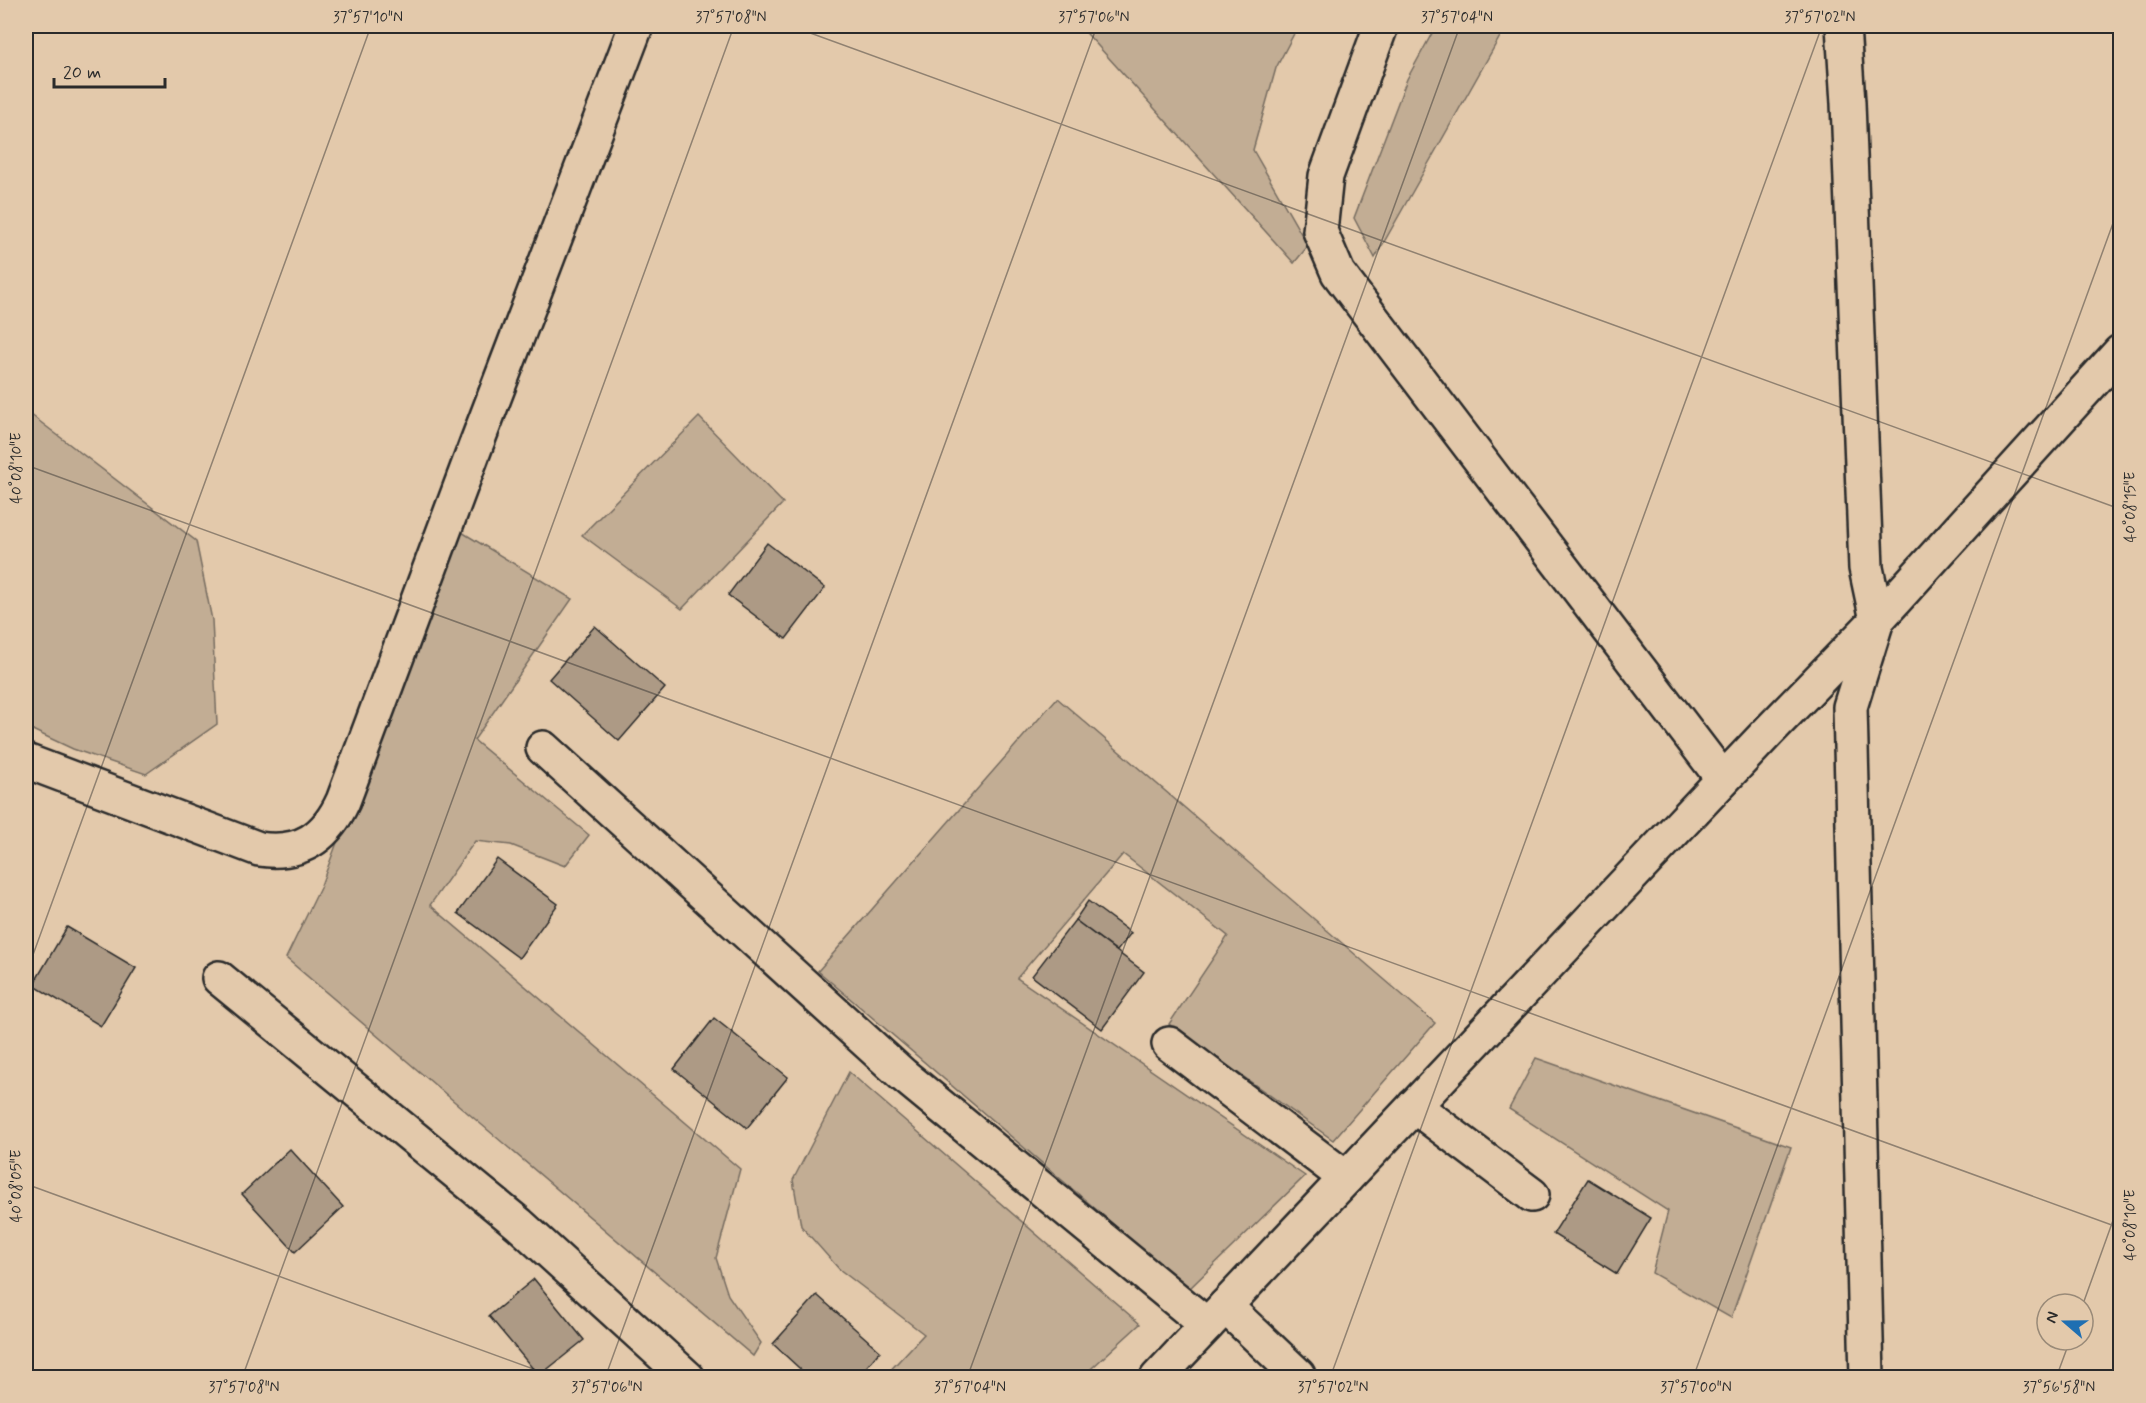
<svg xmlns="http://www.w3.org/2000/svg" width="2146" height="1403" viewBox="0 0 2146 1403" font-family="Mynerve,sans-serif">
	<rect width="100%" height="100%" fill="#e3c9ab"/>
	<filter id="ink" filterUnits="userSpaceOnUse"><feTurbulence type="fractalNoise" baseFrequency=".0167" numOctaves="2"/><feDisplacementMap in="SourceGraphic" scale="12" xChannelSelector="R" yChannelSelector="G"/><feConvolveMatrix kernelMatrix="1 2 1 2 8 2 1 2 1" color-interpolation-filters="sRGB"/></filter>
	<g filter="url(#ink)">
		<g fill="#c2ad94" stroke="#766c60" stroke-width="1.5">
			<polygon points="1080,26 1298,26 1276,68 1253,150 1308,246 1294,263"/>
			<polygon points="1436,26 1506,26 1375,258 1354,218 1407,79"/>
			<polygon points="26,411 196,541 212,620 217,724 146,774 73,749 26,727"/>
			<polygon points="699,417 783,503 682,609 582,535"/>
			<polygon points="455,528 572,599 474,740 589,835 565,866 511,845 475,841 430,905 740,1169 716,1258 728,1295 761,1343 753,1356 286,958 320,888"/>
			<polygon points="1057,698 1435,1023 1333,1140 1169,1024 1228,936 1123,854 1017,978 1305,1176 1189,1289 818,971"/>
			<polygon points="1536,1058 1791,1147 1731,1318 1652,1273 1668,1211 1509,1109"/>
			<polygon points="849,1072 1140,1324 1082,1377 884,1377 924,1334 839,1269 801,1226 793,1180"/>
		</g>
		<g fill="#ad9a85" stroke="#2b2b2b" stroke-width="1.5">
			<polygon points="767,543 825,588 786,639 728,595"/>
			<polygon points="595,626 665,688 619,741 549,679"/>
			<polygon points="497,859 558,904 519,958 458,913"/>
			<polygon points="1088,901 1131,933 1117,951 1075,920"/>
			<polygon points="1075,920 1144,972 1102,1029 1032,976"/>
			<polygon points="67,927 136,968 101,1026 33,985"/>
			<polygon points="714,1018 788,1077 747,1128 674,1069"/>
			<polygon points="290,1149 343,1207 295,1252 242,1194"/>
			<polygon points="1588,1179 1651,1218 1617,1274 1553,1234"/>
			<polygon points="534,1279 584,1340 539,1376 489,1316"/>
			<polygon points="817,1295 880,1351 857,1378 810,1378 773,1344"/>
		</g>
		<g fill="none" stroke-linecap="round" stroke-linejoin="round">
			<defs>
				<g id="minor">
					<polyline points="1381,26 1326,176 1320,231 1338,273 1723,779"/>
					<polyline points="1843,26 1848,103 1866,568 1877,620 1850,707 1867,1378"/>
					<polyline points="543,748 903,1075 1207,1325"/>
					<path d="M26,761L259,849C301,855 326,838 343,801L476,445L636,26"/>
					<polyline points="219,978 519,1224 688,1378"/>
					<polyline points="1169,1044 1346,1178"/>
					<polyline points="1414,1106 1532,1195"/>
					<polyline points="1225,1306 1298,1375"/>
					<polyline points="1157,1378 1768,732 1877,620 2120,352"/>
				</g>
			</defs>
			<use href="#minor" stroke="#2b2b2b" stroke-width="38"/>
			<use href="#minor" stroke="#e3c9ab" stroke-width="33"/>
		</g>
	</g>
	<path fill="none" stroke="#2b2b2b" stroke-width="1.5" stroke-opacity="0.45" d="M791,26L2120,509M26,465L2120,1228M26,974L371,26M26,1184L558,1378M2083,1304L2120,1201M242,1378L734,26M605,1378L1097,26M967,1378L1460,26M1330,1378L1822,26M1693,1378L2120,204M2056,1378L2070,1340"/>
	<rect width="2146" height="1403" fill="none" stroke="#e3c9ab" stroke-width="66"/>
	<g transform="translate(2065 1322) rotate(290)"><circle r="28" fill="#e3c9ab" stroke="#998a78" stroke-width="1.5"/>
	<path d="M0-4.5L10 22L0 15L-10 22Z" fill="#1f6fb2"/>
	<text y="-9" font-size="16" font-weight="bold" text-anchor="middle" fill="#2b2b2b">N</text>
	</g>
	<path d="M54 78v9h111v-9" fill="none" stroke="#2b2b2b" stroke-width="3"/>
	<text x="63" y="78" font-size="18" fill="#2b2b2b" stroke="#e3c9ab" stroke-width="4.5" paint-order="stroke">20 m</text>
	<rect x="33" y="33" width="2080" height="1337" fill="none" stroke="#2b2b2b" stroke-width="2"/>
	<g font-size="15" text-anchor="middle" fill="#2b2b2b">
		<text x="368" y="22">37°57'10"N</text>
		<text x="731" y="22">37°57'08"N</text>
		<text x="1094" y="22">37°57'06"N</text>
		<text x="1457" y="22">37°57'04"N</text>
		<text x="1820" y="22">37°57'02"N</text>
		<text transform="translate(16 468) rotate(-90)" y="5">40°08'10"E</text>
		<text transform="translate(2130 507) rotate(-90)" y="5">40°08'15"E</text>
		<text transform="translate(16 1186) rotate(-90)" y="5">40°08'05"E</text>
		<text transform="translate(2130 1225) rotate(-90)" y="5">40°08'10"E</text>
		<text x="244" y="1392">37°57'08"N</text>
		<text x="607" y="1392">37°57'06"N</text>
		<text x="970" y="1392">37°57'04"N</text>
		<text x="1333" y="1392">37°57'02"N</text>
		<text x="1696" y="1392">37°57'00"N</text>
		<text x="2059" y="1392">37°56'58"N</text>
	</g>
</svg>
